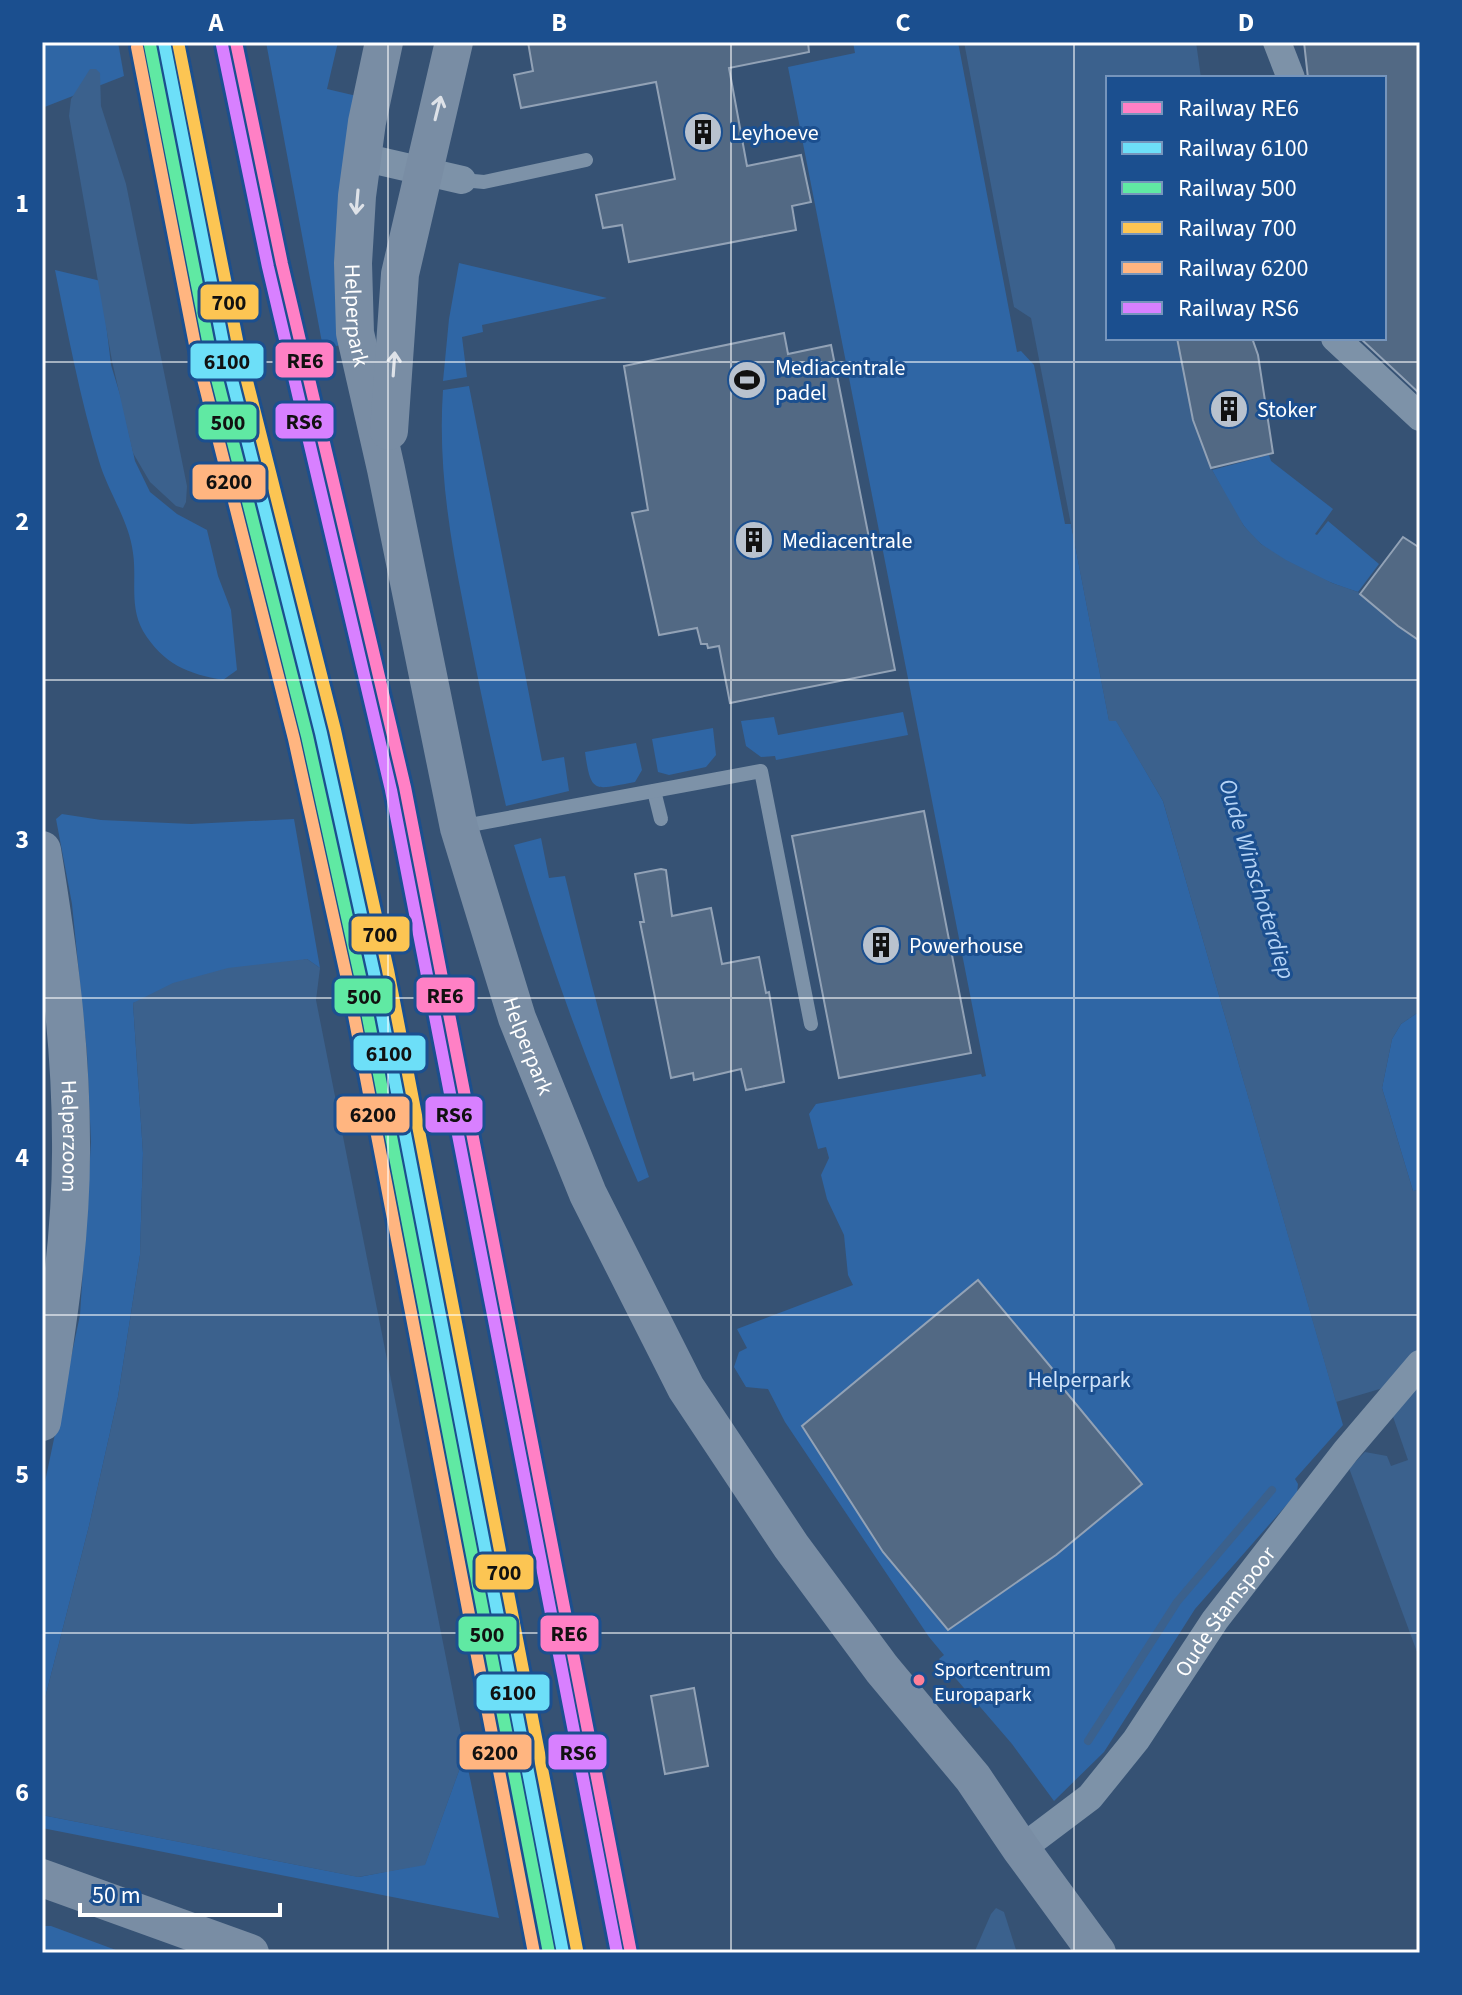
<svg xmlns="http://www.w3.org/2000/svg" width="1462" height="1995" viewBox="0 0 1462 1995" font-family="'Source Sans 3',sans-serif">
	<rect width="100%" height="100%" fill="#365274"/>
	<g fill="#2f66a5">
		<polygon points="42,42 118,42 124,76 42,108"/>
		<polygon points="266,42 338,42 327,89 361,97 348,344 323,348"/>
		<polygon points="853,42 958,42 1017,352 1021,351 1034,365 1065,524 1071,524 1109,720 1116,720 1163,801 1343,1425 1295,1479 1298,1484 1297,1493 1195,1609 1104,1752 1054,1801 1012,1744 939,1659 944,1655 929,1637 785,1422 768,1389 746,1387 734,1367 739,1352 747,1348 737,1329 853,1285 848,1275 844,1235 827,1199 821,1175 829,1158 826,1147 818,1149 809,1114 816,1104 981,1074 982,1077 986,1076 788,67 855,53"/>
		<polygon points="459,263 607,298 482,325 483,332 462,337 467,377 443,381 449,319"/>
		<path d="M55,270L101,281L111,365L122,401L135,461L150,492L177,514L207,530L218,576L231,610L237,670L223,680C188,674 163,664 143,631C129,606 137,579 133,553C129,520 108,492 99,461C80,399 68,334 55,270Z"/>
		<path d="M469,386L542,761L564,757L569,791L506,806C490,738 476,671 463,603C449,533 438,462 443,390Z"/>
		<path d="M1269,455L1271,461L1333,509L1315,534L1317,535L1328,521L1379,564L1358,592C1319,579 1269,560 1244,526C1232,509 1222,488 1212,470Z"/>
		<polygon points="903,712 908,735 776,760 775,756 761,757 746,746 741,721 774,717 778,735"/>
		<polygon points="713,728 716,755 706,767 669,775 658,772 652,739"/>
		<path d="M636,743L642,770L635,782C595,789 591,796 585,752Z"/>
		<polygon points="62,814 101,820 191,824 294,819 320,968 307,959 133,1003 143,1153 140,1255 118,1397 89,1526 42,1710 42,1496 80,1315 91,1142 87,1053 72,904 56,819"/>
		<path d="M541,838L549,878L565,876C589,978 615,1078 649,1177L638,1182C589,1072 549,961 514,845Z"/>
		<polygon points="1420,1011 1420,1190 1413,1191 1382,1088 1392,1039 1401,1024"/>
		<polygon points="465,1754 499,1918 42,1828 42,1815 359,1877 425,1864"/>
		<polygon points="42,1926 51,1926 124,1953 42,1953"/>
	</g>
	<g fill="#3b618d">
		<polygon points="964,42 1196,42 1201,78 1108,78 1108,338 1177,338 1193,420 1211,468 1244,526 1261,544 1286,560 1332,583 1358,592 1398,626 1420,641 1420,1011 1401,1024 1392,1039 1382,1088 1413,1191 1420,1190 1420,1660 1349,1468 1365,1452 1387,1456 1391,1466 1408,1460 1383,1388 1336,1402 1163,801 1116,721 1109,721 1031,318 1014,307"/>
		<polygon points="90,69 96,69 100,73 101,106 126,184 187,486 186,502 183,508 176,506 150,482 133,453 112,361 69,116 71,99"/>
		<polygon points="307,959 320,968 316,1000 465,1754 425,1865 358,1877 42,1815 42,1710 89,1526 118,1397 140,1255 143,1153 133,1003 173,983 228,968"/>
		<polygon points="996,1908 1004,1912 1017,1953 974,1953 991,1914"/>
	</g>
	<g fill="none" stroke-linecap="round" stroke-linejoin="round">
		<polyline stroke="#3b618d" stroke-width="8" points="1088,1741 1177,1602 1272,1490"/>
	</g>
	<g fill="#526984" stroke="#92a2b6" stroke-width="2">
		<polygon points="528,42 808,42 809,52 729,68 747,166 801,155 811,202 792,206 796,230 629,262 622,225 603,228 596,195 675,179 656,82 521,108 514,75 533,71"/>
		<polygon points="1304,42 1420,42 1420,394 1360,338 1384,338 1384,78 1308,78"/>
		<polygon points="784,333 788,354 831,345 895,670 730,703 719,646 708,648 707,644 701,644 697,628 659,635 632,513 648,510 624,366"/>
		<polygon points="1177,338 1252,338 1258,355 1273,453 1211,468 1193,420"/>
		<polygon points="1403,537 1420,548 1420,641 1398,626 1360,594"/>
		<polygon points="924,811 971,1053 839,1078 792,836"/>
		<polygon points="661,869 666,870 672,916 711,908 722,964 759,957 766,993 769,992 784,1082 746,1090 741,1069 694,1080 693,1073 671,1078 640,922 644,922 635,874"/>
		<polygon points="978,1280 1060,1378 1057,1381 1142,1484 1056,1555 948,1630 883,1552 802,1426"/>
		<polygon points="694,1688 708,1766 665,1774 651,1696"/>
	</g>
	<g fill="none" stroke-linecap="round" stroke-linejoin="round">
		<g stroke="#7d92a8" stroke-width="14">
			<polyline points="462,180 484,182 586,160"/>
			<polyline points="654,791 661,819"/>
			<polyline points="459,827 761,771 811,1024"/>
		</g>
		<g stroke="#7d92a8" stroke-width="28">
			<polyline points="1277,42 1291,78"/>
			<polyline points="362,157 462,180"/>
			<polyline points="1335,338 1420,417"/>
			<path id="s1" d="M1021,1849L1090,1797L1136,1740L1215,1620L1346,1451L1420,1364"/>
		</g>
		<g stroke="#798da4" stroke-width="38">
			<path id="s2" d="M384,42L367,122L357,196L353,263L355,333L386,469L459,828L517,1018L588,1194L686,1388L791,1546L882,1669L973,1778L1021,1849L1097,1953"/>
			<polyline points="389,431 400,274 454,42"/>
			<path id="s3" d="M42,850C58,947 71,1044 71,1142C72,1236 57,1330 42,1422"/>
			<polyline points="42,1878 250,1953"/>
		</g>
		<defs>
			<polyline id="rail-1" points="236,42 282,264 405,787 631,1953"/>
			<polyline id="rail-2" points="164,42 224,348 321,733 374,973 563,1953"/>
			<polyline id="rail-3" points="150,45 210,351 307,736 360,976 549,1953"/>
			<polyline id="rail-4" points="178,42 238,345 335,730 388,970 577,1950"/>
			<polyline id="rail-5" points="137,47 197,355 294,739 347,979 534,1953"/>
			<polyline id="rail-6" points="222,45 268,267 391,790 617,1953"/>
		</defs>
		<use href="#rail-1" stroke="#1b4f8f" stroke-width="18"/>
		<use href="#rail-2" stroke="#1b4f8f" stroke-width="18"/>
		<use href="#rail-3" stroke="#1b4f8f" stroke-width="18"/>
		<use href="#rail-4" stroke="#1b4f8f" stroke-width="18"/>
		<use href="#rail-5" stroke="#1b4f8f" stroke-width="18"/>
		<use href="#rail-6" stroke="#1b4f8f" stroke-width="18"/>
		<use href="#rail-1" stroke="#ff80c5" stroke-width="12"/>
		<use href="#rail-2" stroke="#6ddff8" stroke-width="12"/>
		<use href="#rail-3" stroke="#60e9a3" stroke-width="12"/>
		<use href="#rail-4" stroke="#fcc553" stroke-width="12"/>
		<use href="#rail-5" stroke="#ffb580" stroke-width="12"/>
		<use href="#rail-6" stroke="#d880ff" stroke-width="12"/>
	</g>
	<defs><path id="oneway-shaft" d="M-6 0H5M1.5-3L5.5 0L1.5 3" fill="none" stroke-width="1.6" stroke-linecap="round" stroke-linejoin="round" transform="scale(2)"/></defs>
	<g stroke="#dee2e8">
		<use href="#oneway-shaft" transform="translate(438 108) rotate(-76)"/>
		<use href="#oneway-shaft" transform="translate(357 202) rotate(95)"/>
		<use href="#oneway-shaft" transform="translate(394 364) rotate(-86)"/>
	</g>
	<path fill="none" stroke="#fff" stroke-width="2" stroke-opacity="0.55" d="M388,42V1953M731,42V1953M1074,42V1953M42,362H1420M42,680H1420M42,998H1420M42,1315H1420M42,1633H1420"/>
	<defs>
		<symbol id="building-disc" viewBox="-11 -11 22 22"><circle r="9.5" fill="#b9c2ce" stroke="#1b4f8f"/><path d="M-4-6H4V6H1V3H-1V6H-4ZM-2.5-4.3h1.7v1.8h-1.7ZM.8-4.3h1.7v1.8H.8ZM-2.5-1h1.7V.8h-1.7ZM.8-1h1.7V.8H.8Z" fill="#111"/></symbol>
		<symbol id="stadium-disc" viewBox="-11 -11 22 22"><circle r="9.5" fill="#b9c2ce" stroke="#1b4f8f"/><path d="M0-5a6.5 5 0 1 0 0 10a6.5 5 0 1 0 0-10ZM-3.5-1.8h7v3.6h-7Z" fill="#111"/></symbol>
	</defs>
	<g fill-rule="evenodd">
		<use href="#building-disc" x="681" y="110" width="44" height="44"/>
		<use href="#stadium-disc" x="725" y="358" width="44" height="44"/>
		<use href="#building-disc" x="1207" y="387" width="44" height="44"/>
		<use href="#building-disc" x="732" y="518" width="44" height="44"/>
		<use href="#building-disc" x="859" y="923" width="44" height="44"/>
	</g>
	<circle fill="#ff8098" stroke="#1b4f8f" stroke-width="3" cx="919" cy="1680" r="7"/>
	<g text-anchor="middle" stroke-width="6" stroke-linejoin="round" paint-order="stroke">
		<g font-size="20" fill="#fff" stroke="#1b4f8f" text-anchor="start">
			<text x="934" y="1676">Sportcentrum<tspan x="934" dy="25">Europapark</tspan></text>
		</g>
		<g font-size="22" fill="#fff" stroke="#1b4f8f" text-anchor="start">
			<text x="731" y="140">Leyhoeve</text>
			<text x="775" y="375">Mediacentrale<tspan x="775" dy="25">padel</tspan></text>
			<text x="1257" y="417">Stoker</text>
			<text x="782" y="548">Mediacentrale</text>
			<text x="909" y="953">Powerhouse</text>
		</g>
		<g font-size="22" fill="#fff" stroke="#1b4f8f">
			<text dy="8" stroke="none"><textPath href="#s2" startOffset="276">Helperpark</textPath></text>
			<text dy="8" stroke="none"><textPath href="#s2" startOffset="1028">Helperpark</textPath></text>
			<text dy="8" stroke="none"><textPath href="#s3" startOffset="288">Helperzoom</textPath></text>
			<text dy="8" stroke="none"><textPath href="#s1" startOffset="316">Oude Stamspoor</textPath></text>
		</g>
		<g font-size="22" fill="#cfe3fa" stroke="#1b4f8f">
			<text x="1079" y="1387">Helperpark</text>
		</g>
		<g font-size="24" font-style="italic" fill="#b5d3f5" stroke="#1b4f8f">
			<text transform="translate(1257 879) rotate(73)" y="8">Oude Winschoterdiep</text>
		</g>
	</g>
	<g stroke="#1b4f8f" stroke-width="3">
		<rect x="199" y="283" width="61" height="38" rx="8" fill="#fcc553"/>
		<rect x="274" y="341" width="61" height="38" rx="8" fill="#ff80c5"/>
		<rect x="189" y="342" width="76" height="38" rx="8" fill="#6ddff8"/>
		<rect x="274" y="402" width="61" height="38" rx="8" fill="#d880ff"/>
		<rect x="197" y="403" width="61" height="38" rx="8" fill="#60e9a3"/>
		<rect x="191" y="463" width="76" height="38" rx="8" fill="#ffb580"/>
		<rect x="350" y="915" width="61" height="38" rx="8" fill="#fcc553"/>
		<rect x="415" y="976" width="61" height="38" rx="8" fill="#ff80c5"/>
		<rect x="333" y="977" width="61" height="38" rx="8" fill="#60e9a3"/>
		<rect x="352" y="1034" width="75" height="38" rx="8" fill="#6ddff8"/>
		<rect x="424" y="1095" width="60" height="39" rx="8" fill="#d880ff"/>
		<rect x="335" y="1095" width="76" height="39" rx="8" fill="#ffb580"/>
		<rect x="474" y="1553" width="61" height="38" rx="8" fill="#fcc553"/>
		<rect x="539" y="1614" width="61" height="39" rx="8" fill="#ff80c5"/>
		<rect x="457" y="1615" width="61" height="38" rx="8" fill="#60e9a3"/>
		<rect x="475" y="1673" width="76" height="39" rx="8" fill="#6ddff8"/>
		<rect x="547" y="1733" width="61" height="38" rx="8" fill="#d880ff"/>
		<rect x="458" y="1733" width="75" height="38" rx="8" fill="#ffb580"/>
	</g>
	<g font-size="22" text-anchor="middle" font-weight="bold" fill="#111">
		<text x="229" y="310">700</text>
		<text x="305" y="368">RE6</text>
		<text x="227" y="369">6100</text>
		<text x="304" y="429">RS6</text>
		<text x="228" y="430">500</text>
		<text x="229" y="489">6200</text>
		<text x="380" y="942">700</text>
		<text x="445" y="1003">RE6</text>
		<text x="364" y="1004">500</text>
		<text x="389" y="1061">6100</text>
		<text x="454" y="1122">RS6</text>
		<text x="373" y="1122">6200</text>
		<text x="504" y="1580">700</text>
		<text x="569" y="1641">RE6</text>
		<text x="487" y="1642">500</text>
		<text x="513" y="1700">6100</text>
		<text x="578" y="1760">RS6</text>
		<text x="495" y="1760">6200</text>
	</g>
	<rect width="1462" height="1995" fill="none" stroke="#1b4f8f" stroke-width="88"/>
	<rect x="1106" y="76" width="280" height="264" fill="#1b4f8f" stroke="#7695bc" stroke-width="2"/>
	<rect x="1122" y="102" width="40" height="12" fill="#ff80c5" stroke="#7695bc" stroke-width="2"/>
	<text x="1178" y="116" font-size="24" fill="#ffffff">Railway RE6</text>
	<rect x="1122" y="142" width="40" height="12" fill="#6ddff8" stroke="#7695bc" stroke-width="2"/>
	<text x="1178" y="156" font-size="24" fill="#ffffff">Railway 6100</text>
	<rect x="1122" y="182" width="40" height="12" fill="#60e9a3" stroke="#7695bc" stroke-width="2"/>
	<text x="1178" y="196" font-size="24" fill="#ffffff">Railway 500</text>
	<rect x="1122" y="222" width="40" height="12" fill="#fcc553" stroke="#7695bc" stroke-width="2"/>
	<text x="1178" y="236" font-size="24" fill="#ffffff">Railway 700</text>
	<rect x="1122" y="262" width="40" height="12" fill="#ffb580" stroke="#7695bc" stroke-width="2"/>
	<text x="1178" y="276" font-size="24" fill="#ffffff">Railway 6200</text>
	<rect x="1122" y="302" width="40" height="12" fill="#d880ff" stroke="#7695bc" stroke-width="2"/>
	<text x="1178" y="316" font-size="24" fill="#ffffff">Railway RS6</text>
	<path d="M80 1903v12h200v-12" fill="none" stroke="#ffffff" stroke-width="4"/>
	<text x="92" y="1903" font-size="24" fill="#ffffff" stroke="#1b4f8f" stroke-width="6" paint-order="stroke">50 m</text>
	<rect x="44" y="44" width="1374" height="1907" fill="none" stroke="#fff" stroke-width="3"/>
	<g font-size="26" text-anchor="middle" font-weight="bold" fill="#fff">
		<text x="216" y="31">A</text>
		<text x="559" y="31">B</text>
		<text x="903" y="31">C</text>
		<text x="1246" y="31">D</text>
		<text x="22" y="212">1</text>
		<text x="22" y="530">2</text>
		<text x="22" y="848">3</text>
		<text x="22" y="1166">4</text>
		<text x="22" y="1483">5</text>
		<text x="22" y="1801">6</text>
	</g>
</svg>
